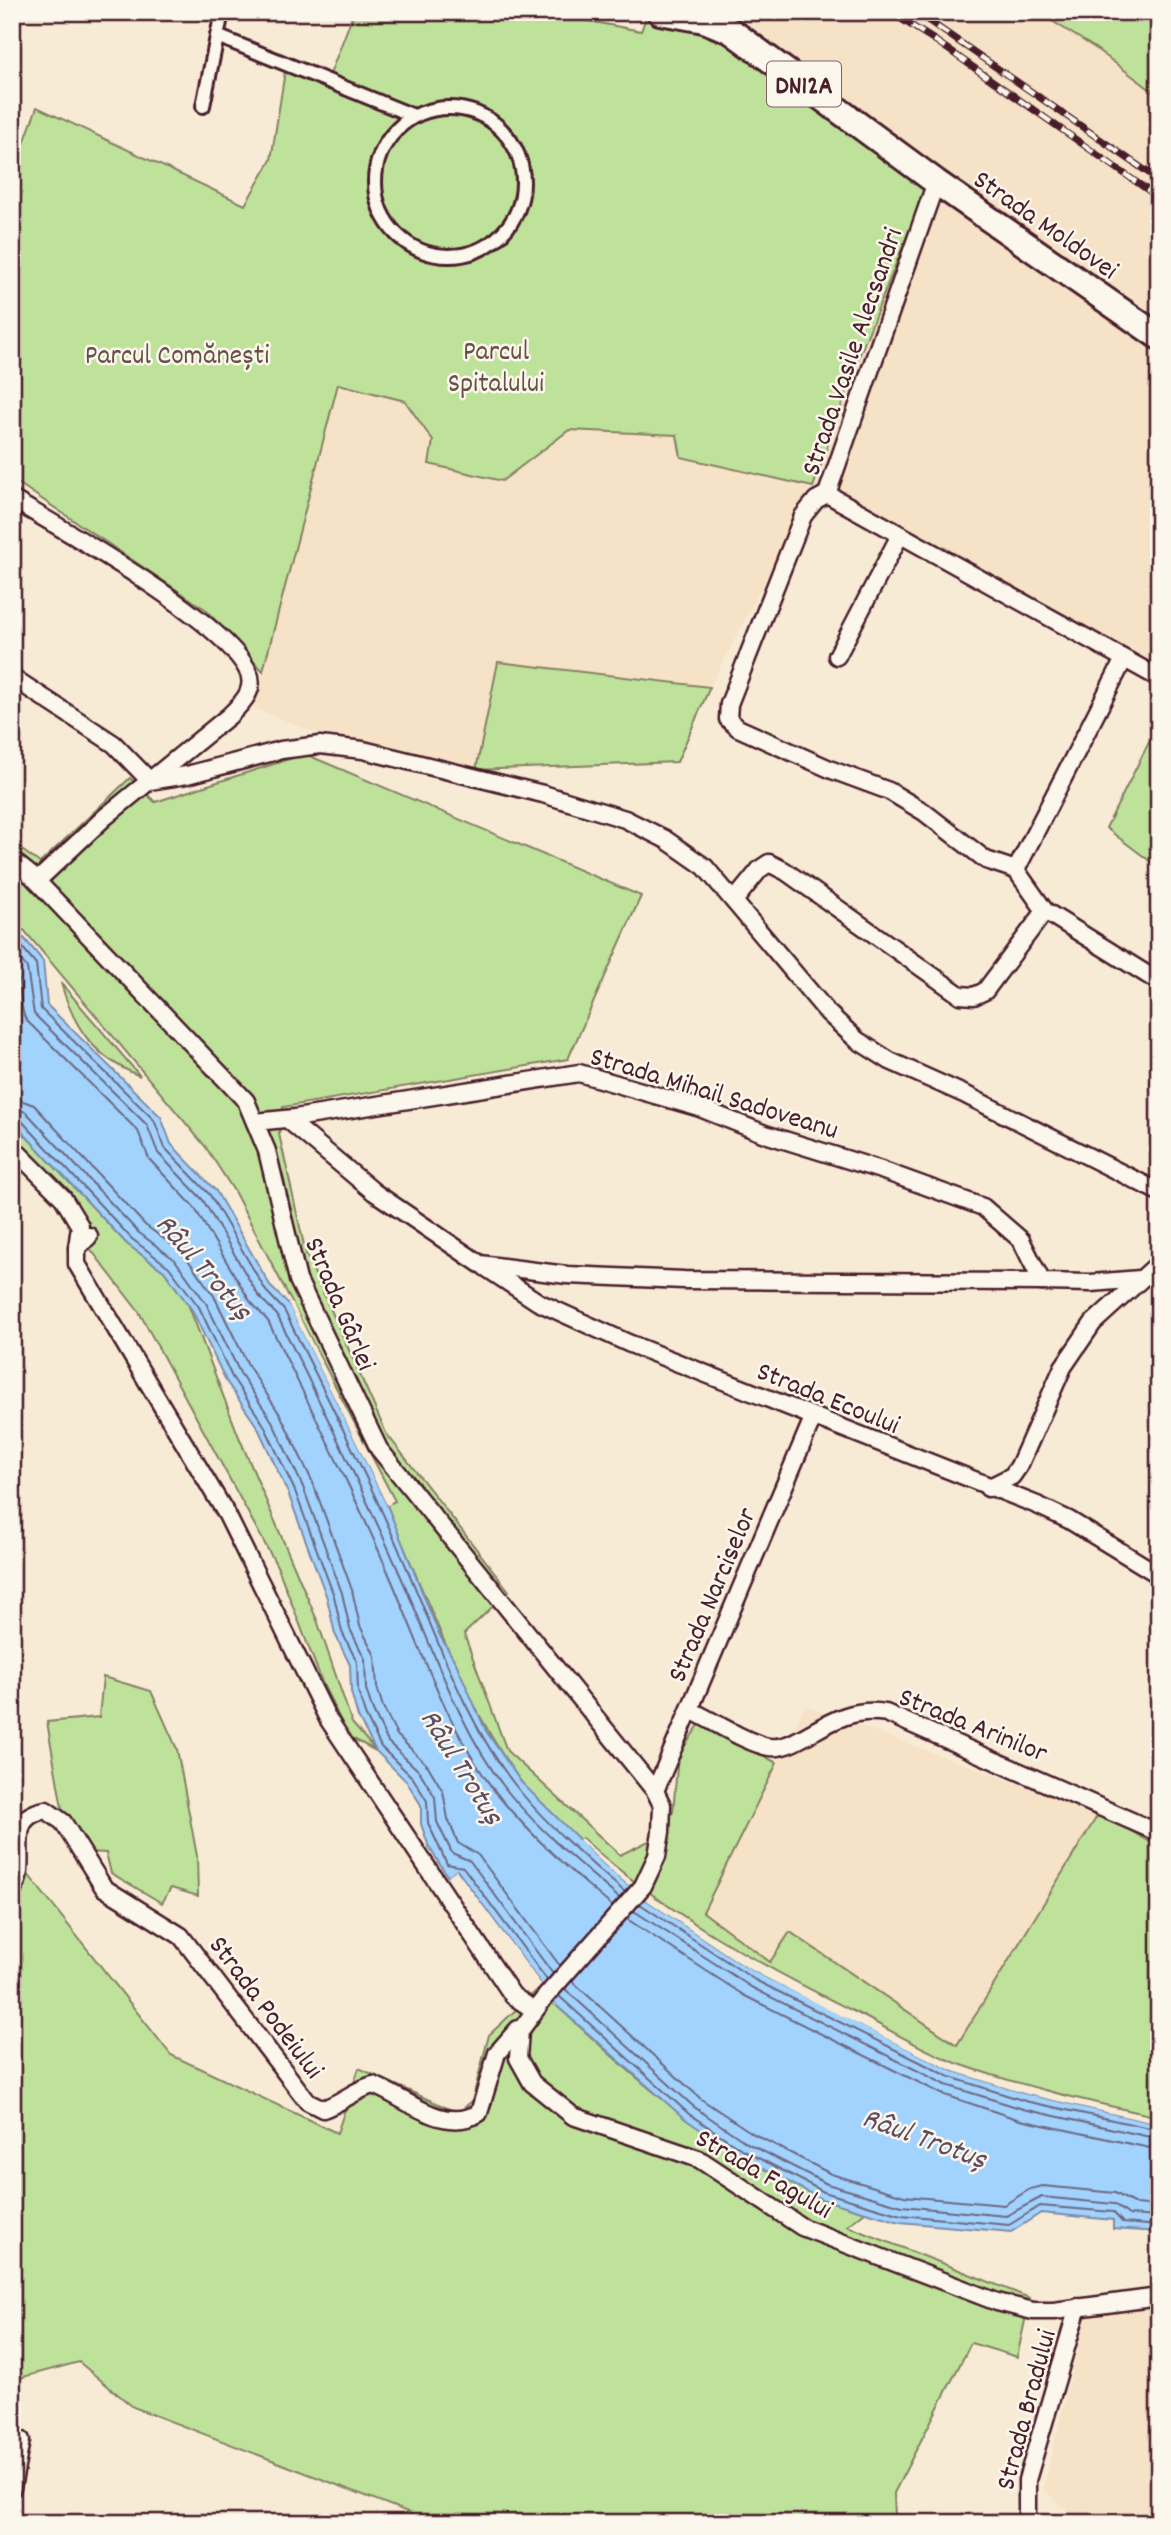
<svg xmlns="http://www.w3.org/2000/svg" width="1171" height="2535" viewBox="0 0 1171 2535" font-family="Dekko,sans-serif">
	<rect width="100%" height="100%" fill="#f8ebd6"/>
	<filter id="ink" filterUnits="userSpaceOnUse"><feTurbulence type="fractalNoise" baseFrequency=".0143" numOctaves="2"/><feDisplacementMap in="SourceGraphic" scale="14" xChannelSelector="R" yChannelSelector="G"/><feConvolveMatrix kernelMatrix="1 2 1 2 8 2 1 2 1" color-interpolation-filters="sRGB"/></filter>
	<g filter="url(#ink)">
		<g fill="#f6e2c6">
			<polygon points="677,12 1038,12 1095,48 1159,96 1159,680 813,487 710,687 498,662 476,770 311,731 254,708 337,384 405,401 433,441 429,464 502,481 569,430 677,435 682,457 813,486 858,359 923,196"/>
			<polygon points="805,1706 1099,1813 957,2045 790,1932 770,1962 702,1911"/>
			<polygon points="1159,2303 1159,2505 1147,2523 1081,2523 1043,2489 1087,2311"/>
		</g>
		<g fill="#bfe29b" stroke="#848063" stroke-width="2">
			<polygon points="354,12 542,12 641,31 648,12 677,12 939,171 923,196 858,359 813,487 681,457 677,435 569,430 502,481 429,464 433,441 405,401 338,384 263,671 205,609 12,479 12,177 37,107 245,205 271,160 287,58 330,74"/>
			<polygon points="1038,12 1135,12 1159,28 1159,96 1095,48"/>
			<polygon points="498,662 710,687 677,762 476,770"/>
			<polygon points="1159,722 1159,868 1106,828"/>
			<path d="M305,754L641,896L568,1059L283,1107L279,1134L306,1254L386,1433L509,1591L464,1634L507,1751L620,1855L653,1839L673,1812L678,1756L701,1722L777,1763L703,1912L770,1962L790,1932L957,2045L1099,1813L1159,1847V2117C1091,2102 1024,2087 959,2064C926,2052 894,2032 863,2016C764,1967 664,1913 582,1838L579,1840C559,1821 535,1802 519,1779C461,1699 430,1601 388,1512L387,1505L395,1501L234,1191L205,1146L24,930L12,932V843L40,863L130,778L155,802Z"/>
			<path d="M61,983L140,1076C95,1058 74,1029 61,983Z"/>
			<polygon points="12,1121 127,1244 164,1271 188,1304 239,1437 317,1620 352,1723 376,1751 348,1736 323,1684 278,1568 139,1312 12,1147"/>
			<polygon points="103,1677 151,1691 177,1749 197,1856 198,1896 171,1888 162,1903 111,1873 106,1853 87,1852 62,1808 47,1722 99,1717"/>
			<path d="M12,1854L171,2055L337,2133L359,2068L458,2113L472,2101L489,2035L536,1991L558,2007C652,2093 740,2175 865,2212L847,2226L1030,2298L1017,2357L971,2343L894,2493L895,2517L908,2523H420L408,2512L133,2407L79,2362L12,2380Z"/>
		</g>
		<polygon fill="#a1d3fe" stroke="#7e8baa" stroke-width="2" points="24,938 43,961 47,1005 161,1117 171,1144 216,1191 271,1287 290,1306 387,1505 440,1636 456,1663 486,1731 521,1782 606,1866 645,1899 746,1967 953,2071 1027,2094 1159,2124 1159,2232 1113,2229 1113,2220 1041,2213 1011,2232 900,2222 821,2199 739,2156 685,2119 558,2007 457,1870 448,1877 429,1847 421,1824 421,1805 407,1782 376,1751 358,1717 351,1692 350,1665 335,1634 327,1598 288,1493 258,1428 226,1381 192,1310 164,1271 127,1244 12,1121 12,940"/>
		<g fill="#f8ebd6">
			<polygon points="284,1295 293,1304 391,1504 387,1505"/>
			<polygon points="581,1838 647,1896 748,1964 829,2006 954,2067 1028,2091 1159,2121 1159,2124 1027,2094 953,2071 827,2009 746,1967 645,1899 606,1866 579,1840"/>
			<polygon points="456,1870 558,2007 549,2000 456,1875 450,1880 448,1877"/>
		</g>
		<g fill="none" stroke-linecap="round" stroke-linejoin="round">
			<g stroke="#6d677f" stroke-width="2">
				<path d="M12,947H22L36,964L41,1009L154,1120L165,1148L210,1195L266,1291L284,1310C328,1399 373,1487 411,1578C441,1648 467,1724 515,1785C541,1819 591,1864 625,1892"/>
				<path d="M12,955L18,956L27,968L34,1014L147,1125L158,1153L203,1200L258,1295L277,1315C320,1402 363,1490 402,1579C434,1651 459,1729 508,1792C537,1828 584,1868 619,1898"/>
				<path d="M12,966C24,979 17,1004 26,1020L138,1131L149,1159L194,1207L250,1301L268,1321C311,1409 356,1496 394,1586C422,1654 454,1742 501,1799C533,1838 574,1874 612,1906"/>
				<polyline points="12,1097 34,1105 145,1225 183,1253 214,1296 249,1367 281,1416 313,1483 352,1590 360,1626 375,1656 377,1687 383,1707 397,1735 428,1766 443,1791 448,1819 458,1843 478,1855 560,1966"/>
				<polyline points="12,1108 26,1112 138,1232 175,1260 206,1303 240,1373 272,1421 303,1487 342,1593 350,1629 365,1659 366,1689 373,1711 388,1742 420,1772 435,1797 437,1822 452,1853 470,1861 553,1974"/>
				<polyline points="12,1116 20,1119 132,1239 169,1267 199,1307 232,1377 264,1425 295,1491 334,1596 342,1632 357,1662 358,1691 365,1714 381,1747 413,1778 427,1801 428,1823 447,1864 463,1867 547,1980"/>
				<polyline points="640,1904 755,1980 950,2077 1025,2101 1159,2130"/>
				<polyline points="634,1911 751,1987 946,2085 1023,2109 1159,2139"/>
				<polyline points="627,1919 745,1996 942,2094 1020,2120 1159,2150"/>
				<polyline points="572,1981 701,2099 752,2133 831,2174 904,2196 1004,2205 1030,2189 1043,2186 1115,2193 1135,2204 1159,2206"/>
				<polyline points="565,1989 694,2107 747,2143 827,2184 902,2206 1006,2216 1042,2197 1114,2204 1129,2215 1159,2217"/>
				<polyline points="559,1996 689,2114 743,2150 824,2192 901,2215 1009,2225 1040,2206 1113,2212 1123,2223 1159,2226"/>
			</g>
			<defs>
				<g id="pedestrian">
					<polyline points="217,36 414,116"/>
					<polyline points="203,106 222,12"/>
					<circle cx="449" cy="182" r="74"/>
				</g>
				<g id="minor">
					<polyline points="1156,12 1159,14"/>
					<polyline points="936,182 827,494 1159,678"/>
					<polyline points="827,494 816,500 803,516 729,704 728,719 738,728 832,770 889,791 924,812 986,860 1016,870"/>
					<path d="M12,499C65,531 224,620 248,671C257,690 241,704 229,716L105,817L37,881"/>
					<polyline points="837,656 900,535"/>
					<polyline points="1124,659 1016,870 1045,911 1159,982"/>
					<polyline points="12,677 114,744 150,781 187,775 281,750 320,745 363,750 543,794 625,819 665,839 705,867 828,1013 857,1040 890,1061 966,1095 1159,1192"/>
					<polyline points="12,860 32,876 246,1101 267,1151 298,1280 379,1449 655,1791 662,1805 661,1832 657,1856 643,1886 545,1997 520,2031 518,2058 532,2083 573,2116 699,2159 802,2227 997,2302 1033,2311 1054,2311 1159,2297"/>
					<polyline points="734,901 760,869 769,863 785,871 960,995 974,996 985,991 1045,911"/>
					<polyline points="287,1119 374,1192 480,1264 567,1275 684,1280 1042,1282"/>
					<polyline points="255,1122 295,1118 579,1073 700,1108 765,1134 881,1170 983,1207 1021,1240 1042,1282 1091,1283 1140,1279"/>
					<polyline points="12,1147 63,1198 80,1226 77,1248"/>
					<polyline points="89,1236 77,1248 77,1264 227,1515 328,1719 513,1996 534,2010"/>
					<polyline points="485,1267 538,1302 628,1343 1037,1505 1069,1520 1159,1575"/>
					<polyline points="988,1488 1012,1476 1019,1466 1063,1367 1093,1323 1159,1263"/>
					<path d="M690,1710C712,1720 746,1743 769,1747C801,1752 832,1703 886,1713L1159,1833"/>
					<polyline points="655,1791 813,1418"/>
					<path d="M12,1892C32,1862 0,1817 46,1810L63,1822L104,1888L181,1936L307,2101L323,2109C342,2103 354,2090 373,2085C407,2098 442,2134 479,2113L497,2053L518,2029"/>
					<polyline points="12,2488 21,2440"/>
					<polyline points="1027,2523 1027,2480 1078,2307"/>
				</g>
				<polyline id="primary" points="660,12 704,20 731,31 936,182 1159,337"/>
			</defs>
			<use href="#pedestrian" stroke="#4a1f2b" stroke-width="18"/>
			<use href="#minor" stroke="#4a1f2b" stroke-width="21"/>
			<use href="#primary" stroke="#4a1f2b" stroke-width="30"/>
			<use href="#pedestrian" stroke="#fbf7ec" stroke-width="12"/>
			<use href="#minor" stroke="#fbf7ec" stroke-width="16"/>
			<use href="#primary" stroke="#fbf7ec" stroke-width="24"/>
			<defs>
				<g id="rail">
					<polyline points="890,12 936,41 1159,198"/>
					<polyline points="916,12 1159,180"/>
				</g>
			</defs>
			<use href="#rail" stroke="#4a1f2b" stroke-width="7"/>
			<use href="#rail" stroke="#fbf7ec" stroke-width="4.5" stroke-dasharray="13" stroke-linecap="butt"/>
		</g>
	</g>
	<g text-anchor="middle" stroke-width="5" stroke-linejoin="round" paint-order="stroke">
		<rect fill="#fbf7ec" stroke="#7f6065" stroke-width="2" x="767" y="61.5" width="74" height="45" rx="5"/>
		<g font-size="26" font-weight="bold" fill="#4a1f2b">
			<text x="804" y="93">DN12A</text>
		</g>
		<g font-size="28" fill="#4a1f2b" stroke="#fbf7ec">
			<text transform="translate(1047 223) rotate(35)" y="10">Strada Moldovei</text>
			<text transform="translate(850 351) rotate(-71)" y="10">Strada Vasile Alecsandri</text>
			<text transform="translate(715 1091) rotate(17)" y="10">Strada Mihail Sadoveanu</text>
			<text transform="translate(342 1303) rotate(67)" y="10">Strada Gârlei</text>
			<text transform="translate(829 1396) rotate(22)" y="10">Strada Ecoului</text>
			<text transform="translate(710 1594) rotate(-67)" y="10">Strada Narciselor</text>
			<text transform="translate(974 1723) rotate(22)" y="10">Strada Arinilor</text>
			<text transform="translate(268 2006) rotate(53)" y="10">Strada Podeiului</text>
			<text transform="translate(765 2172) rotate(30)" y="10">Strada Fagului</text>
			<text transform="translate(1024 2409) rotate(-75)" y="10">Strada Bradului</text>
		</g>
		<g font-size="28" fill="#675047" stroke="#fbf7ec">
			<text x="496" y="359">Parcul<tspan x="496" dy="32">Spitalului</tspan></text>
			<text x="177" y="363">Parcul Comănești</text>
		</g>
		<g font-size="30" font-style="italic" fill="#604c60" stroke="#fbf7ec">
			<text transform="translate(205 1266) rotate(49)" y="10">Râul Trotuș</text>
			<text transform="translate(463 1766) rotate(58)" y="10">Râul Trotuș</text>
			<text transform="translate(925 2137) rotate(20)" y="10">Râul Trotuș</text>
		</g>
	</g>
	<rect width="1171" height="2535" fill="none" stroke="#fbf7ec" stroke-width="42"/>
	<rect x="21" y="21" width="1129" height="2493" fill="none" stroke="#4a1f2b" stroke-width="2.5" filter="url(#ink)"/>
</svg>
